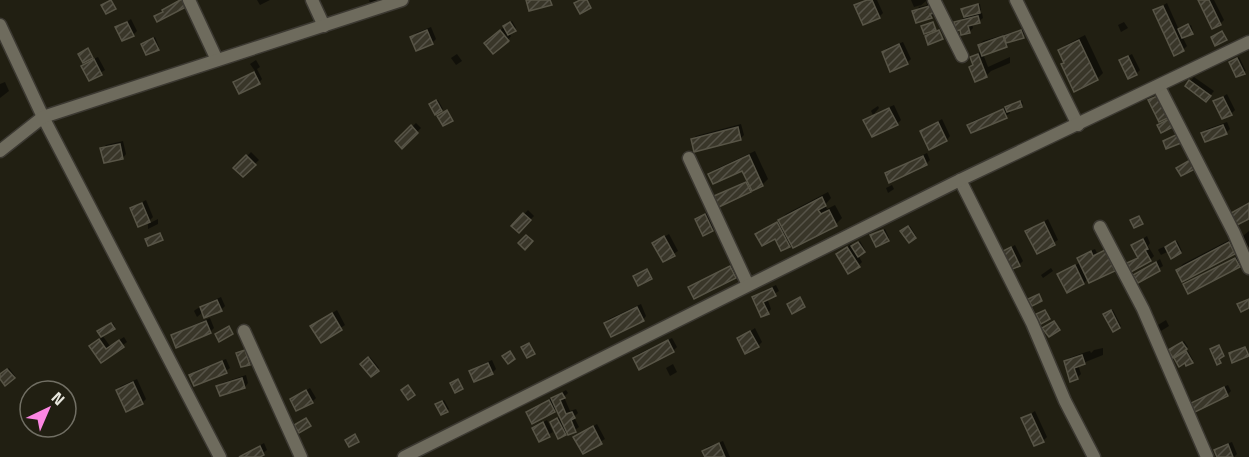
<svg xmlns="http://www.w3.org/2000/svg" width="1249" height="457" viewBox="0 0 1249 457" font-family="'Titillium Web',sans-serif">
	<defs>
		<pattern id="building-hatch" width="6" height="6" patternUnits="userSpaceOnUse" patternTransform="scale(1.5)"><rect width="6" height="6" fill="#393629"/><path d="M-1 1l2-2M0 6l6-6M5 7l2-2" fill="none" stroke="#565348"/></pattern>
	</defs>
	<rect width="100%" height="100%" fill="#211f12"/>
	<g fill="#0007" fill-rule="evenodd">
		<polygon points="257,0 270,0 260,5"/>
		<polygon points="369,0 380,0 370,3"/>
		<polygon points="865,0 877,0 883,13 879,17 856,6"/>
		<path d="M911,0H933L935,13L931,17L914,12L921,5L914,7ZM926,1L927,5L919,7Z"/>
		<polygon points="1200,0 1214,0 1224,20 1220,24"/>
		<polygon points="1167,3 1179,30 1191,25 1193,31 1182,36 1187,46 1183,50 1155,10"/>
		<polygon points="980,4 981,10 977,14 982,13 983,18 979,21 972,23 973,28 969,32 956,23 965,17 963,9 964,8"/>
		<polygon points="131,19 137,31 133,35 117,28"/>
		<polygon points="512,21 516,28 509,33 511,36 508,40 489,39"/>
		<polygon points="1124,22 1128,28 1121,32 1118,25"/>
		<polygon points="431,27 436,39 432,43 412,37 416,33"/>
		<polygon points="1023,29 1024,35 1023,36 1010,41 1006,46 983,54 988,67 1010,57 1010,63 991,71 986,76 971,67 974,64 972,57 982,51 979,45 983,41"/>
		<polygon points="1085,35 1103,73 1097,79 1063,64 1065,62 1060,51 1066,45"/>
		<polygon points="155,37 159,47 158,48 143,44"/>
		<polygon points="903,42 911,59 907,63 883,52 887,48"/>
		<polygon points="457,54 462,61 456,65 451,58"/>
		<polygon points="1132,54 1140,70 1136,74 1121,60"/>
		<polygon points="98,57 105,70 90,79 83,67 88,61"/>
		<polygon points="1239,57 1246,71 1237,75 1232,61"/>
		<polygon points="256,60 260,67 257,69 262,79 259,83 235,82 255,71 250,64"/>
		<polygon points="1194,77 1214,91 1210,96 1187,85"/>
		<polygon points="5,82 9,91 0,98 0,84"/>
		<polygon points="1227,94 1235,110 1231,114 1215,102"/>
		<polygon points="438,100 443,109 441,110 432,103"/>
		<polygon points="1022,101 1023,104 1009,110 1010,113 1006,116 969,125 973,121"/>
		<polygon points="894,105 901,120 897,124 865,120 873,115 871,111 872,110 878,106 879,108 874,114"/>
		<polygon points="942,119 950,136 947,140 922,131"/>
		<polygon points="1227,122 1230,129 1226,133 1203,133 1207,129"/>
		<polygon points="416,123 421,128 402,147 397,141"/>
		<polygon points="741,124 744,135 740,139 692,140 696,136"/>
		<polygon points="123,141 126,154 123,158 102,149 106,145"/>
		<polygon points="755,151 768,179 762,185 750,191 716,197 720,193 748,180 743,169 710,174 716,169"/>
		<polygon points="251,152 259,160 243,175 236,168"/>
		<polygon points="927,153 930,160 926,164 887,174 891,170"/>
		<polygon points="892,185 894,189 888,193 886,188"/>
		<polygon points="828,192 831,198 825,205 827,209 835,205 842,218 836,224 789,246 776,237 757,234 780,220 786,214"/>
		<polygon points="146,200 153,217 149,221 132,208"/>
		<polygon points="528,210 534,216 519,231 513,226"/>
		<polygon points="709,211 716,226 712,230 697,219"/>
		<polygon points="158,219 158,224 148,229 148,224"/>
		<polygon points="1048,219 1058,240 1037,252 1027,231"/>
		<polygon points="910,226 916,236 909,241 904,229"/>
		<polygon points="885,229 889,238 888,240 874,234"/>
		<polygon points="1249,231 1249,246 1248,247 1243,236"/>
		<polygon points="669,234 678,251 664,260 654,243"/>
		<polygon points="1147,236 1150,243 1148,246 1154,256 1150,260 1129,264 1139,256 1133,245"/>
		<polygon points="1235,237 1240,247 1234,253 1177,270 1183,264"/>
		<polygon points="860,241 865,250 858,255 862,262 859,265 838,254 851,244 853,246"/>
		<polygon points="1177,241 1182,251 1180,252 1169,251 1161,255 1158,250 1159,249"/>
		<polygon points="1015,245 1023,261 1019,265 1003,252"/>
		<polygon points="1109,248 1118,266 1114,270 1088,278 1084,283 1067,291 1059,275 1081,262 1079,258 1083,254 1095,249 1097,253"/>
		<polygon points="1239,255 1242,262 1239,266 1185,285"/>
		<polygon points="1160,259 1163,266 1138,281 1135,275"/>
		<polygon points="734,264 739,273 735,277 690,287 694,284"/>
		<polygon points="1051,268 1053,271 1043,278 1041,275"/>
		<polygon points="776,285 779,291 767,298 771,309 768,313 753,297 757,294"/>
		<polygon points="221,297 225,306 221,310 203,312 197,317 194,311 195,310 200,307 200,309 205,304"/>
		<polygon points="641,304 646,316 643,320 606,323 609,319"/>
		<polygon points="337,310 345,325 321,341 312,326"/>
		<polygon points="1113,310 1121,326 1113,330 1106,313"/>
		<polygon points="210,318 214,328 210,332 173,336 177,332"/>
		<polygon points="1166,320 1169,326 1161,331 1158,325"/>
		<polygon points="113,323 115,327 102,335 110,346 124,337 127,342 101,361 95,342 103,337 99,331"/>
		<polygon points="755,328 762,342 758,346 739,339"/>
		<polygon points="672,338 677,347 673,351 634,358 638,354"/>
		<polygon points="1184,341 1188,347 1177,354 1178,355 1188,351 1193,360 1185,361 1179,365 1170,351"/>
		<polygon points="1103,348 1103,355 1078,365 1081,374 1077,378 1065,362 1069,358 1086,352 1090,351 1091,353 1094,350"/>
		<polygon points="247,350 251,362 249,363 240,352"/>
		<polygon points="370,357 379,368 371,375 362,364"/>
		<polygon points="226,359 230,368 226,371 191,375 195,371"/>
		<polygon points="492,360 496,369 492,373 471,372 474,368"/>
		<polygon points="673,364 677,372 670,376 666,368"/>
		<polygon points="9,368 15,376 5,384 0,375"/>
		<polygon points="246,375 248,383 245,387 218,387 222,383"/>
		<polygon points="137,379 146,399 142,403 117,390 121,386"/>
		<polygon points="1228,385 1231,391 1227,395 1193,403 1197,399"/>
		<polygon points="310,388 316,398 312,402 292,399"/>
		<polygon points="566,390 568,393 564,397 570,411 576,409 578,413 574,417 579,427 575,430 568,431 565,434 553,420 561,417 557,407 554,411 527,413"/>
		<polygon points="444,400 449,409 447,411 439,403"/>
		<polygon points="1035,411 1047,437 1043,441 1023,419"/>
		<polygon points="547,420 553,432 539,440 533,428"/>
		<polygon points="597,424 605,439 583,452 575,437"/>
		<polygon points="723,441 730,457 706,457 704,451 707,447"/>
		<polygon points="1232,442 1237,454 1234,457 1219,457 1216,450 1220,446"/>
		<polygon points="264,443 267,450 263,453 256,457 240,457"/>
	</g>
	<g fill="url(#building-hatch)" stroke="#585547" stroke-width="1.5">
		<polygon points="111,0 116,9 106,14 101,5"/>
		<polygon points="180,0 182,0 186,7 157,22 154,16 163,12 162,10"/>
		<polygon points="526,0 550,0 552,5 529,11"/>
		<polygon points="580,0 587,0 591,8 580,14 574,3"/>
		<polygon points="867,0 872,0 880,18 863,25 854,5"/>
		<polygon points="1198,0 1209,0 1221,25 1212,29"/>
		<polygon points="978,4 980,13 964,17 961,9"/>
		<polygon points="933,5 936,13 930,14 932,18 916,23 912,11"/>
		<polygon points="1163,6 1184,51 1174,56 1153,10"/>
		<polygon points="978,16 980,23 968,26 970,33 961,35 960,30 956,31 954,22"/>
		<polygon points="127,22 134,36 122,41 115,27"/>
		<polygon points="510,22 516,31 508,35 503,26"/>
		<polygon points="933,22 936,30 924,34 921,26"/>
		<polygon points="1188,24 1193,34 1182,38 1178,29"/>
		<polygon points="427,30 433,44 416,51 410,37"/>
		<polygon points="500,30 509,41 493,54 484,43"/>
		<polygon points="939,30 943,39 928,45 925,36"/>
		<polygon points="1021,30 1024,38 1006,43 1004,36"/>
		<polygon points="1222,31 1227,40 1215,46 1211,37"/>
		<polygon points="1003,36 1007,47 982,56 978,45"/>
		<polygon points="153,38 159,50 146,55 141,44"/>
		<polygon points="1079,40 1098,80 1074,92 1061,64 1064,63 1058,50"/>
		<polygon points="899,44 908,64 890,72 882,52"/>
		<polygon points="88,48 93,58 83,63 78,54"/>
		<polygon points="978,54 987,77 975,82 969,67 973,65 970,57"/>
		<polygon points="1128,56 1137,75 1128,79 1119,60"/>
		<polygon points="1237,58 1245,74 1236,77 1229,62"/>
		<polygon points="94,59 102,75 89,81 81,66"/>
		<polygon points="254,72 260,84 239,94 233,82"/>
		<polygon points="1189,80 1211,96 1206,102 1185,86"/>
		<polygon points="1160,95 1170,117 1159,122 1148,100"/>
		<polygon points="1223,97 1232,115 1222,119 1213,101"/>
		<polygon points="436,100 442,111 435,115 429,104"/>
		<polygon points="1020,101 1022,107 1007,112 1005,107"/>
		<polygon points="889,108 898,125 872,137 863,120"/>
		<polygon points="1003,109 1007,118 971,133 967,125"/>
		<polygon points="447,110 453,121 443,126 437,116"/>
		<polygon points="1171,118 1175,126 1161,133 1157,125"/>
		<polygon points="938,122 947,141 929,150 920,131"/>
		<polygon points="411,125 418,133 402,149 395,141"/>
		<polygon points="1223,125 1227,134 1205,142 1201,133"/>
		<polygon points="738,127 741,140 694,152 691,139"/>
		<polygon points="1178,134 1181,143 1166,149 1163,141"/>
		<polygon points="120,144 123,159 104,163 100,148"/>
		<polygon points="246,155 256,165 243,177 233,168"/>
		<polygon points="749,155 763,186 752,191 742,171 713,184 708,174"/>
		<polygon points="923,156 927,165 889,183 885,173"/>
		<polygon points="1190,160 1195,169 1181,176 1176,168"/>
		<polygon points="746,182 751,192 719,207 714,196"/>
		<polygon points="822,197 826,206 818,210 821,214 829,210 837,226 793,248 778,220"/>
		<polygon points="142,203 150,222 138,227 130,208"/>
		<polygon points="1249,203 1249,219 1237,225 1231,213"/>
		<polygon points="523,213 531,220 519,233 511,226"/>
		<polygon points="705,214 713,231 703,236 695,219"/>
		<polygon points="1139,216 1143,224 1134,228 1130,220"/>
		<polygon points="777,222 790,247 781,251 775,239 762,246 755,234"/>
		<polygon points="1044,222 1055,245 1037,254 1025,231"/>
		<polygon points="908,226 916,238 909,243 900,231"/>
		<polygon points="883,230 889,241 876,247 870,235"/>
		<polygon points="160,233 163,240 148,246 145,239"/>
		<polygon points="526,235 533,241 525,250 518,243"/>
		<polygon points="664,236 675,256 663,262 652,243"/>
		<polygon points="1143,239 1148,249 1145,250 1151,261 1131,272 1127,263 1138,258 1131,245"/>
		<polygon points="1175,241 1181,253 1171,259 1165,247"/>
		<polygon points="858,242 865,252 858,257 851,246"/>
		<polygon points="1229,242 1235,254 1182,282 1176,270"/>
		<polygon points="847,247 860,267 848,274 836,254"/>
		<polygon points="1011,247 1020,266 1010,270 1001,252"/>
		<polygon points="1105,250 1115,271 1089,283 1077,258 1091,251 1093,256"/>
		<polygon points="1235,258 1240,267 1188,294 1183,284"/>
		<polygon points="1156,262 1160,271 1138,283 1133,275"/>
		<polygon points="1075,265 1084,284 1067,293 1057,274"/>
		<polygon points="730,266 736,278 694,299 688,287"/>
		<polygon points="647,269 652,279 638,286 633,276"/>
		<polygon points="772,288 776,296 763,302 769,314 761,317 752,297"/>
		<polygon points="1039,294 1042,301 1032,306 1028,299"/>
		<polygon points="800,297 805,307 792,314 787,304"/>
		<polygon points="1249,299 1249,308 1241,312 1237,304"/>
		<polygon points="217,300 222,311 204,318 200,307"/>
		<polygon points="637,307 644,321 611,337 604,323"/>
		<polygon points="1045,310 1050,319 1041,324 1036,314"/>
		<polygon points="1111,310 1120,328 1113,332 1103,314"/>
		<polygon points="332,313 342,330 321,343 310,326"/>
		<polygon points="206,321 211,333 176,348 171,335"/>
		<polygon points="1054,321 1060,330 1049,337 1042,328"/>
		<polygon points="111,323 115,329 101,337 97,331"/>
		<polygon points="229,326 233,334 219,342 215,334"/>
		<polygon points="750,331 759,347 745,354 737,338"/>
		<polygon points="99,339 106,349 119,340 124,347 101,363 89,346"/>
		<polygon points="668,340 674,352 639,370 633,358"/>
		<polygon points="1182,342 1187,349 1173,358 1168,350"/>
		<polygon points="529,343 535,354 527,358 521,347"/>
		<polygon points="1219,345 1224,356 1219,359 1221,363 1217,365 1210,349"/>
		<polygon points="1245,347 1249,356 1232,363 1229,353"/>
		<polygon points="245,350 250,365 241,367 236,353"/>
		<polygon points="510,351 515,359 508,364 502,356"/>
		<polygon points="1186,351 1193,363 1186,366 1185,363 1179,367 1174,358"/>
		<polygon points="1082,355 1085,364 1074,368 1078,379 1070,382 1064,361"/>
		<polygon points="368,357 379,371 371,377 360,364"/>
		<polygon points="222,361 227,373 194,386 189,375"/>
		<polygon points="488,363 493,374 474,382 469,371"/>
		<polygon points="7,369 15,378 5,386 0,379 0,374"/>
		<polygon points="242,378 245,388 220,396 216,386"/>
		<polygon points="458,379 463,389 455,393 450,383"/>
		<polygon points="133,382 143,404 126,412 116,390"/>
		<polygon points="408,385 415,395 408,400 401,390"/>
		<polygon points="1224,387 1228,396 1195,412 1191,403"/>
		<polygon points="306,390 313,403 296,411 290,399"/>
		<polygon points="562,393 565,398 560,400 566,414 572,412 575,418 571,420 576,432 568,435 551,398"/>
		<polygon points="549,400 555,412 532,424 526,412"/>
		<polygon points="442,401 448,412 441,415 435,404"/>
		<polygon points="1031,414 1044,442 1034,446 1021,418"/>
		<polygon points="306,418 311,426 299,433 294,425"/>
		<polygon points="557,418 566,435 558,439 550,422"/>
		<polygon points="543,422 550,437 539,442 532,428"/>
		<polygon points="593,426 602,444 583,454 573,437"/>
		<polygon points="355,434 359,442 349,447 345,440"/>
		<polygon points="719,443 725,457 705,457 702,451"/>
		<polygon points="1228,444 1233,457 1217,457 1214,450"/>
		<polygon points="260,446 264,455 260,457 239,457"/>
	</g>
	<g fill="none" stroke-linecap="round" stroke-linejoin="round">
		<defs>
			<g id="minor">
				<polyline points="189,0 217,60"/>
				<polyline points="312,0 324,26"/>
				<polyline points="934,0 962,56"/>
				<polyline points="1016,0 1078,125"/>
				<polyline points="0,25 43,117 220,457"/>
				<polyline points="1159,87 1234,233 1249,268"/>
				<polyline points="0,151 43,117 402,0"/>
				<polyline points="689,158 748,285"/>
				<polyline points="960,180 1032,323 1065,401 1094,457"/>
				<polyline points="1100,227 1143,309 1207,457"/>
				<polyline points="244,331 301,457"/>
				<polyline points="404,457 960,180 1249,42"/>
			</g>
		</defs>
		<use href="#minor" stroke="#3c3932" stroke-width="15"/>
		<use href="#minor" stroke="#6e6b5d" stroke-width="12"/>
	</g>
	<g transform="translate(48 409) rotate(44)"><circle r="28" fill="#211f12" stroke="#716f64" stroke-width="1.5"/>
	<path d="M0-4.5L10 22L0 15L-10 22Z" fill="#fc86e3"/>
	<text y="-9" font-size="16" font-weight="bold" text-anchor="middle" fill="#e8e7de">N</text>
	</g>
</svg>
